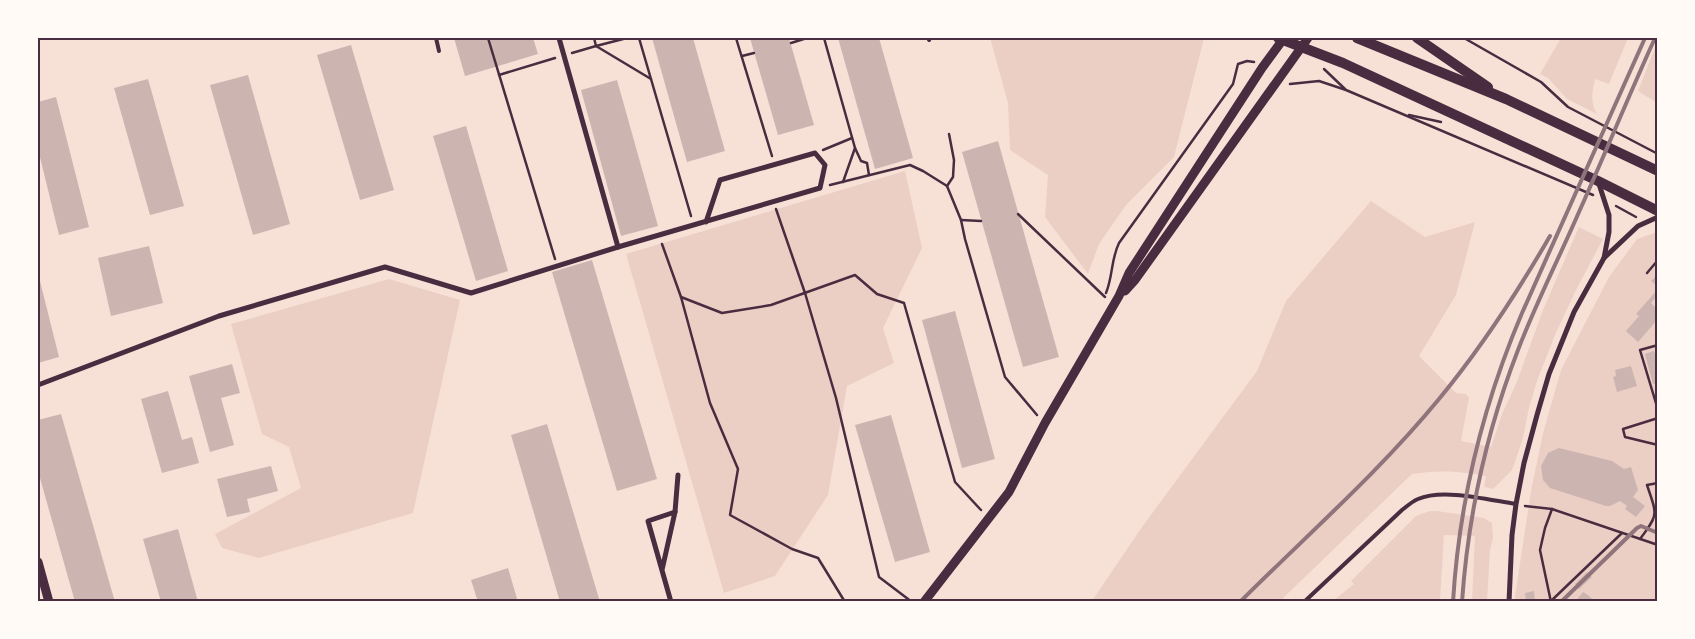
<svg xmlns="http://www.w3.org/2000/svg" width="1695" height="639" viewBox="0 0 1695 639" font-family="Barlow,sans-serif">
	<rect width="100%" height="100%" fill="#f7e1d7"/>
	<g fill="#ebcfc5">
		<polygon points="990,38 1204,38 1174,157 1126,205 1099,244 1088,274 1045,217 1048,175 1010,150 1008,103"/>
		<path d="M1561,38H1628L1609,84L1595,79C1592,93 1590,102 1597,114L1567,99L1548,78L1540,74Z"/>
		<polygon points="1657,43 1657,103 1638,91"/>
		<polygon points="905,171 922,248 883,328 894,363 847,386 828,495 775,576 724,593 626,254"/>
		<path d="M1371,201L1425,237L1475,222L1456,295L1419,356L1456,393L1466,394L1469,398L1461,441L1491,447L1502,414L1516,384L1543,310L1579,227L1603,239L1577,288L1555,335L1537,381L1529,408L1523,438L1515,462L1512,470L1493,489L1484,487L1486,476C1457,471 1441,470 1412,474L1280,601H1092L1142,527L1257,371L1286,301Z"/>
		<polygon points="1657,232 1657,601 1515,602 1515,596 1531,491 1543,433 1561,370 1609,277 1637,239"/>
		<polygon points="389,279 460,300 413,513 259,558 222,548 215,534 301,488 289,447 262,434 231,324"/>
		<polygon points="1430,511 1437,511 1484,518 1492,523 1493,538 1490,550 1487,601 1472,601 1475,536 1444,535 1440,601 1333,601 1354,584 1351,581 1416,516"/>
	</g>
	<g fill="#ccb4b1">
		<polygon points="454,38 533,38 538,54 465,76"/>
		<polygon points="652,38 693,38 725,151 687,162"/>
		<polygon points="750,38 789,38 814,125 778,135"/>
		<polygon points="838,38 879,38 913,158 875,169"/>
		<polygon points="351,45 394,190 360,200 317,55"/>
		<polygon points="248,75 290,224 253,235 210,85"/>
		<polygon points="148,79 184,206 150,215 114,88"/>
		<polygon points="617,80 658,226 621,236 581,90"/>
		<polygon points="56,97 89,227 59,235 38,149 38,102"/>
		<polygon points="466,126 508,271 476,281 433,136"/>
		<polygon points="998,141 1059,357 1023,367 962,152"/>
		<polygon points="149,246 163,303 111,316 98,258"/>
		<polygon points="592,260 657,479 617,491 552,272"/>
		<polygon points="38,273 59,357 38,363"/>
		<polygon points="1658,274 1658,287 1651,281"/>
		<polygon points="1658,289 1658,295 1651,303 1658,310 1658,319 1638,342 1626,331 1639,316 1636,314"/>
		<polygon points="955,311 995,459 962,468 922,320"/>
		<polygon points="1654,351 1658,363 1658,383 1653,384 1645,354"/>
		<polygon points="232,364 240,393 221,398 234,445 210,452 189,376"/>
		<polygon points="1631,366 1637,386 1617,392 1613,377 1616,376 1615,370"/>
		<polygon points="168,391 182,440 192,437 199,463 162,473 141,399"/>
		<polygon points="61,414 115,602 75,602 38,471 38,420"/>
		<polygon points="891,415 930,552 895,562 855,425"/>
		<polygon points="547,424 600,602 560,602 511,435"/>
		<polygon points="1559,448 1612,461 1624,469 1631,467 1638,490 1633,497 1645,506 1636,517 1625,509 1627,506 1620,501 1610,506 1606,506 1550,488 1543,480 1541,466 1548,453"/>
		<polygon points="271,466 278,491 247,499 250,512 227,517 217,479"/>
		<polygon points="178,529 198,602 161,602 143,539"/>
		<polygon points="508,568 518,602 478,602 471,580"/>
		<polygon points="1587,572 1592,577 1579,589 1575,584"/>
		<polygon points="1534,591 1535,602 1526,602 1525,593"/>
		<polygon points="1583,592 1588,595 1595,602 1575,602"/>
	</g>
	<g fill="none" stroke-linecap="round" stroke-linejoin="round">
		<g stroke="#4a2c40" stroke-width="2.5">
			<polyline points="488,38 555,259"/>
			<polyline points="639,38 691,216"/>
			<polyline points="736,38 772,156"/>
			<polyline points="824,38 855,148 843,182"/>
			<polyline points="1464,38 1541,82 1568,107 1658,154"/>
			<polyline points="791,43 807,38"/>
			<polyline points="596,46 651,79"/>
			<polyline points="596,46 627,38"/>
			<polyline points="572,53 596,46 594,38"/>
			<polyline points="742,56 754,53"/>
			<polyline points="1324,69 1345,89"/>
			<polyline points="499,75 555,58"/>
			<polyline points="1290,84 1319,81 1346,90 1593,195"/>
			<polyline points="1409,115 1441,122"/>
			<polyline points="855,148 861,161 867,163 869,175"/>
			<polyline points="823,150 852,138"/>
			<polyline points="830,185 910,165 923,171 947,186 961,220 965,239 1005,377 1037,415"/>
			<polyline points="947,186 953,177 954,160 949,134"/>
			<polyline points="1616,206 1636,217"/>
			<polyline points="776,209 805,293 836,398 879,577 912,602"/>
			<polyline points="1018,214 1105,297"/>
			<polyline points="961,220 981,221"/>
			<polyline points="662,244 681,297 710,403 738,469 730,515 792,549 818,558 845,602"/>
			<polyline points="1647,273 1658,260"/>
			<path d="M1106,293C1113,276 1111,259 1119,243L1233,84L1238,64L1247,61L1254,62"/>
			<polyline points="681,297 722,313 771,305 855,275 877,294 904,303 955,482 981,510"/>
			<polyline points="1658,345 1640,350 1658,410"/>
			<polyline points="1658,418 1623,429 1625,437 1658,445"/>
			<polyline points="1525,506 1552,509 1658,545"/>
			<path d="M1640,539C1659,514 1657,515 1647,485L1658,483"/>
			<polyline points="1551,601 1622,533"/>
			<polyline points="1551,602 1540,550 1545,528 1552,509"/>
		</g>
		<g stroke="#4a2c40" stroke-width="4">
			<polyline points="436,38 439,51"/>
			<polyline points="929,40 930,38"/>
			<path d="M1304,602L1402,510C1407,506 1413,501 1418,499C1443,488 1489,500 1516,504"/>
		</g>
		<g stroke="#4a2c40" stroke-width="5">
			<polyline points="559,38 618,247"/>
			<polyline points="1604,258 1638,226 1658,217"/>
			<polyline points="38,385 219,316 385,267 471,293 618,247 820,188 825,165 815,153 720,180 706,222"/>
			<polyline points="675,512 678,475"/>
			<polyline points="662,570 675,512 648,521 671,602"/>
			<polyline points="1509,602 1512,535 1516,504 1524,463 1537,415 1549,374 1574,312 1604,258 1609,232 1609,215 1599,184"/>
		</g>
		<g stroke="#4a2c40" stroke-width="9">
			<polyline points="1125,291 1135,280 1308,38"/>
			<polyline points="38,562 49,602"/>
			<polyline points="924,602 1009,492 1045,423 1119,296 1129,273 1262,68 1284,38"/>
		</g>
		<g stroke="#4a2c40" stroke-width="10">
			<polyline points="1278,38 1343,63 1598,181 1658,211"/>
			<polyline points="1357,38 1506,99 1658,171"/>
			<polyline points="1417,38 1488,87"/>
		</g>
		<g stroke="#8f747c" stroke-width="4">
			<path d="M1240,602C1307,535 1379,472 1439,399C1481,348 1517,293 1550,236"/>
			<path d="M1453,602C1459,502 1483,405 1522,313L1645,38"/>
			<path d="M1462,602C1468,516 1487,430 1518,350C1536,303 1559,258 1579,212C1605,154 1629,95 1655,38"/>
			<polyline points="1561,602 1637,528 1641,526 1658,533"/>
		</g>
	</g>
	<rect width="1695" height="639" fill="none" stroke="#fffaf5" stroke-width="78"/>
	<rect x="39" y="39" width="1617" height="561" fill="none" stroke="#4a2c40" stroke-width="2"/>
</svg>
